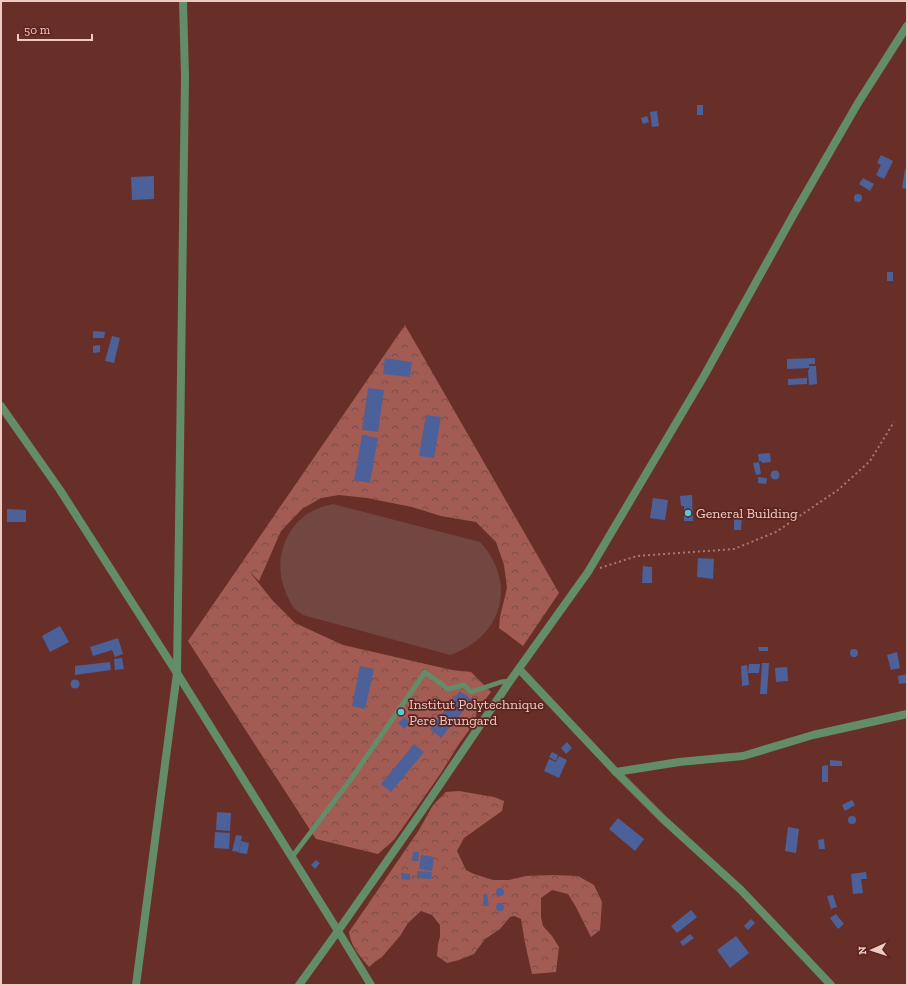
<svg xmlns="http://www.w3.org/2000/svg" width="908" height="986" viewBox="0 0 908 986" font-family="'Zilla Slab',serif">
	<defs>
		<pattern id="forest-crowns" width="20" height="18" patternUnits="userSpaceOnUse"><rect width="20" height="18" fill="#a35c53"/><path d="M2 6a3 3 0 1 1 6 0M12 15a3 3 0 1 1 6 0" fill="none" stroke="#7a4e48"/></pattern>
	</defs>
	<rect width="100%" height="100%" fill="#682f28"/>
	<g fill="url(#forest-crowns)">
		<polygon points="405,325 559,593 523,646 499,628 500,617 507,588 504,565 496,542 476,522 441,516 412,507 367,498 339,495 321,498 302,509 281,531 259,581 249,571 272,600 295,623 343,645 430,665 452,670 471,672 491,692 478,709 474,723 459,744 441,773 394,840 378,854 316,839 188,641"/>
		<path d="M459,791L494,797L504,801L502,811L464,838L457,851L466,870L474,874L493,880H509L526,876L554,875L578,876L594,885L602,902L600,930L591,937L576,907L568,894L552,890L541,898V917L543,926L552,936L559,947L556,972L532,974L525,943L521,919L514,916L510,917L500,929L485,939L474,954L459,960L447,963L437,956L438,944L440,937V925L432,915L421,911L408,923L400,936L382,957L376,961L369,967C360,956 351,947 349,932L419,830L433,805L446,792Z"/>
	</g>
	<path fill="#724741" d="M333,504L480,542C518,583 502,638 450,655L303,615C301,613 297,611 295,609C291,605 287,596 285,590C274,563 283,531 307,514C315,509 324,506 333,504Z"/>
	<g fill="#4c619a">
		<rect x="697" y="105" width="6" height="10"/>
		<polygon points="657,111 659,126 652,127 650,112"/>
		<polygon points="647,116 649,122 643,124 641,118"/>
		<polygon points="881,155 893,161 884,179 876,175 881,165 877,163"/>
		<polygon points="905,169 907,170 907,189 902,188"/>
		<polygon points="154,176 154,199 132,200 131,177"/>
		<polygon points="863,178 874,184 870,191 859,184"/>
		<circle cx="858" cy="198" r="4"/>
		<rect x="887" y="272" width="6" height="9"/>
		<polygon points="93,331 105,332 104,338 93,338"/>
		<polygon points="112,336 120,338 114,363 105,361"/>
		<polygon points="100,345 100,352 93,353 93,346"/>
		<polygon points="385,358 412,362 410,377 383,374"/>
		<polygon points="815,358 815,364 809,364 809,366 816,366 817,384 809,385 808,370 809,370 809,368 787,369 787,359"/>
		<polygon points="807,378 807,384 788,385 788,379"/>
		<polygon points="368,388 384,390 378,432 362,430"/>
		<polygon points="426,415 441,417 434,458 419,456"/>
		<polygon points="362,435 378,438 370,483 354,480"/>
		<polygon points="770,453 771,462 762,463 761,461 759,461 758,454"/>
		<polygon points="759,462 761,474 756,475 753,463"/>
		<circle cx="775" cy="475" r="4.5"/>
		<polygon points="758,477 767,478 766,484 758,483"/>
		<polygon points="692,495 693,521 684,521 684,506 681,506 680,496"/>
		<polygon points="653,498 668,500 665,520 650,518"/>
		<polygon points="7,509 26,510 26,522 7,522"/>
		<polygon points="734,515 742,515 741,530 734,530"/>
		<polygon points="698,558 714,559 713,579 697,577"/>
		<polygon points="643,566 652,567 652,583 642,583"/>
		<polygon points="60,626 69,642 50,652 42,636"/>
		<polygon points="118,638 123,654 115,657 112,650 93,656 90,647"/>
		<polygon points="758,647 768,647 768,651 759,651"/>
		<circle cx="854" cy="653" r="4"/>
		<polygon points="897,652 900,668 891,670 887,655"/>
		<polygon points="122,658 124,669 115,670 114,659"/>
		<polygon points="110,662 111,670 75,675 75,666"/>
		<polygon points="762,663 769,663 767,694 760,694"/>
		<polygon points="749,664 760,664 759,673 748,673"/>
		<polygon points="747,665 749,685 742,686 741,666"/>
		<polygon points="360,666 374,669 365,709 352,706"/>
		<polygon points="787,667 788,681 776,682 775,668"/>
		<polygon points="907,674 907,683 899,684 898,676"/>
		<circle cx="75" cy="684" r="4.5"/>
		<polygon points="460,691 472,700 441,738 430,729"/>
		<polygon points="405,717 410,723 404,729 398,723"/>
		<polygon points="567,742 572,748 566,754 561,748"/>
		<polygon points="414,744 424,752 391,792 381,784"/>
		<polygon points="552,752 558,755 556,761 549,757"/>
		<polygon points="559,756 567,760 559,778 544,771 549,759 556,762"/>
		<polygon points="830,760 842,761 842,766 830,766"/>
		<polygon points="828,765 828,782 822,782 822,766"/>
		<polygon points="852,800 855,805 845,811 842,805"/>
		<polygon points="217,812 231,813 230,831 216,830"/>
		<circle cx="852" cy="820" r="4"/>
		<polygon points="618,818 644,839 635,851 609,829"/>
		<polygon points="788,827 799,829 796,853 785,851"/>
		<polygon points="215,832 230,833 229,849 214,848"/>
		<polygon points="236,835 242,836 239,852 232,851"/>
		<polygon points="824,839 825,849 819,849 818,840"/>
		<polygon points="241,841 249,843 247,854 239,853"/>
		<polygon points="413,852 419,852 418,861 412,861"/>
		<polygon points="421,855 434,857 432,871 419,869"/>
		<polygon points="316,860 320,863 315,869 311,865"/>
		<polygon points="417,871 432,872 431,879 417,878"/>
		<polygon points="866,872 867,879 861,879 863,893 853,894 851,874"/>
		<polygon points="401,873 410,874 410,880 401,879"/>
		<circle cx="500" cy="892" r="4"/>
		<polygon points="487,894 489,906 484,906 483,895"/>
		<polygon points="833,895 837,907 831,909 827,896"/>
		<circle cx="500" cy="907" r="4"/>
		<polygon points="691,910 697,917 677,933 671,926"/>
		<polygon points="836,914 844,924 838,929 830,918"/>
		<polygon points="751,919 755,923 748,930 744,926"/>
		<polygon points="690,934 694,938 683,946 680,942"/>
		<polygon points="736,936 749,953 730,968 717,950"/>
	</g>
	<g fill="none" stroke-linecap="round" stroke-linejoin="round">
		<polyline stroke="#a87972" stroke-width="2" stroke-dasharray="2 3" stroke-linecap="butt" points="600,568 637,556 734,549 776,532 838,490 870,461 894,422"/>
		<polyline stroke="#638c69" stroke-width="5" points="292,857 351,779 425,672 448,689 464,685 471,692 501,682 510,681"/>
		<g stroke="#638c69" stroke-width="8">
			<polyline points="1,406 60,490 177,673 338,931 371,985"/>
			<polyline points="519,669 616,772 663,819 741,890 831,985"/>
			<polyline points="616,772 679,762 743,756 813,735 907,714"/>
			<polyline points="136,985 177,673 185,77 183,1"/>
			<polyline points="299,985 338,931 422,811 510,681 588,572 704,376 795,212 858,103 907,26"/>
		</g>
	</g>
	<g fill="#53cbdb" stroke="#5c241e" stroke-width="1.5">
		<circle cx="688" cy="513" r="4"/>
		<circle cx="401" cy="712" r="4"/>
	</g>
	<g text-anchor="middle" stroke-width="3.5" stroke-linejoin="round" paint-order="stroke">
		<g font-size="14" fill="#eecac4" stroke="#5c241e" text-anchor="start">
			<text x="696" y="518">General Building</text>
			<text x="409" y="709">Institut Polytechnique<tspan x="409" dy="16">Pere Brungard</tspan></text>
		</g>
	</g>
	<rect width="908" height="986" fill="none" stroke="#eecac4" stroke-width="4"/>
	<g transform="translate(872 950) rotate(267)" stroke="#5c241e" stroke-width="3" paint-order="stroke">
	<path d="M0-3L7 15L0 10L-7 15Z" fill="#eecac4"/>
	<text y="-6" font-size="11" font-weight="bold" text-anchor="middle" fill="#eecac4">N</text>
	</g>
	<path d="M18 34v6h74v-6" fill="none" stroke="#eecac4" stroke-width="2"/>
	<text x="24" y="34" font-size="12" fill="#eecac4" stroke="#5c241e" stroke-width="3" paint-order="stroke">50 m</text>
</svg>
